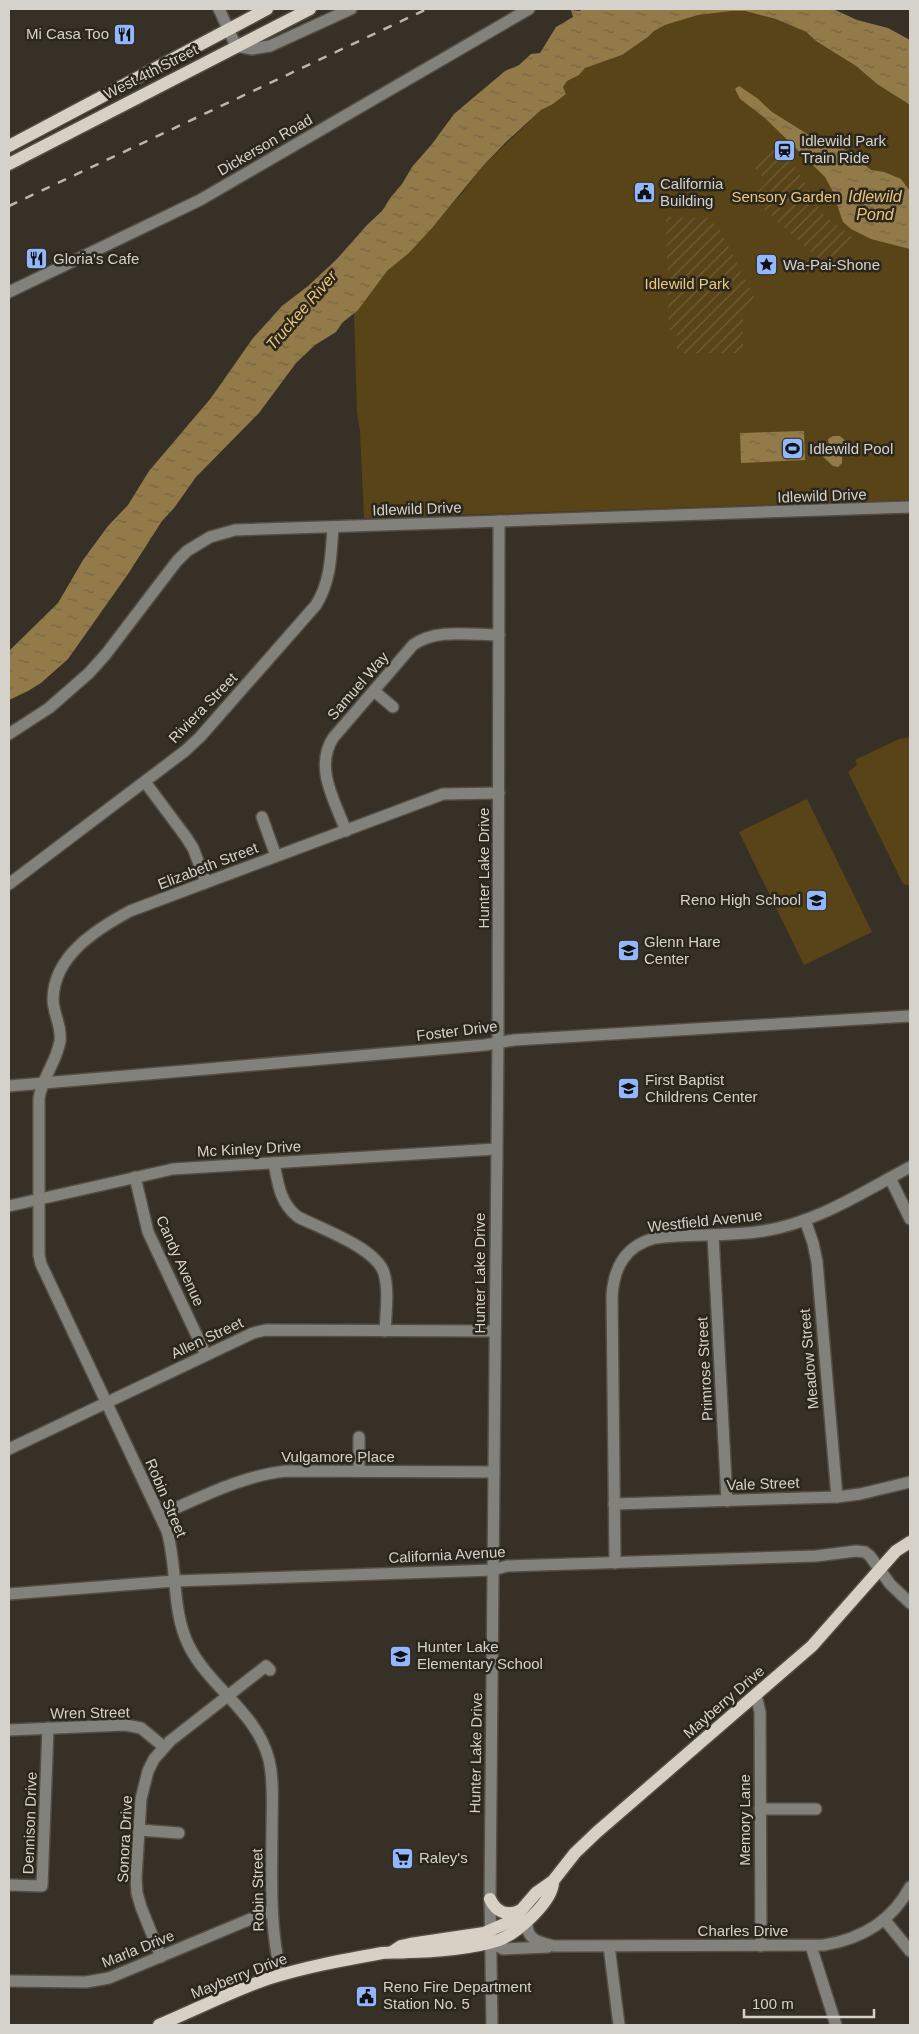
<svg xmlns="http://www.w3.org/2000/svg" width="919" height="2034" viewBox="0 0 919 2034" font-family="Arial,sans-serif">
	<defs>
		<pattern id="garden-furrows" width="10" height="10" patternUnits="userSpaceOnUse" patternTransform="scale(1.25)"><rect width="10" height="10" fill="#594417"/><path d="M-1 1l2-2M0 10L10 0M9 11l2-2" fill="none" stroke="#705e37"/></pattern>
		<pattern id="water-ripples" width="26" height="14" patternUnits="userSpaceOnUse" patternTransform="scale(1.25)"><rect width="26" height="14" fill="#927a49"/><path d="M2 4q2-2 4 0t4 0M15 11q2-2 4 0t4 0" fill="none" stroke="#756545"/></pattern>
	</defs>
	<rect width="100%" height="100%" fill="#363026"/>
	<g fill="#594417">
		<polygon points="732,11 745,11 776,19 806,32 816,41 856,66 877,84 910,105 910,500 364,518 360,432 357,412 354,313 387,271 409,253 463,192 482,167 541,110 553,104 566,94 563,87 566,81 579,75 585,68 622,55 648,37 654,31 665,25 698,15"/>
		<polygon points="910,737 910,886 903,884 848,772 857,765 855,760 899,739"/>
		<polygon points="807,799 872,932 804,965 739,832"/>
	</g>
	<g fill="url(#garden-furrows)">
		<polygon points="776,145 793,164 824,215 853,238 827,266 751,198 767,182 754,167"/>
		<polygon points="666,217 707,218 719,228 757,303 743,311 743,353 677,353 677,331 669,330"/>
	</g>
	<g fill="url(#water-ripples)">
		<polygon points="582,9 833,9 857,20 888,28 910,40 910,105 877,84 856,66 816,41 806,32 776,19 745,11 732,11 698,15 665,25 654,31 648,37 622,55 585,68 579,75 567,81 563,87 566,94 553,104 541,110 506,142 482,167 432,228 409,253 387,271 358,310 342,323 336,332 315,345 296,363 259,413 196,477 174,508 162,521 128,574 68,659 41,683 28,691 9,700 9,651 58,603 83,560 108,526 128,505 149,471 211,398 253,338 282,306 308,286 337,259 367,225 382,211 391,197 402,184 412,167 432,144 454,114 505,71 519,65 531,54 540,53 556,27 573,17 571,10 580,11"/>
		<polygon points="739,86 757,98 772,112 817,140 838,146 848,151 871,170 884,172 901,179 910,191 910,249 871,239 851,229 843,222 832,190 825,177 765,118 740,99 735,89"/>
		<polygon points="804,431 805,460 741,463 740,433"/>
		<polygon points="833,436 840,436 851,446 842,456 842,463 838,467 833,466 821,455 829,447 828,439"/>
	</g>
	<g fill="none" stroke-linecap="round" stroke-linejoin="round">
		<defs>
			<g id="minor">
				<polyline points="219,9 236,46 252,49 270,46 351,9"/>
				<polyline points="9,292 200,200 529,9"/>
				<polyline points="374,691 393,707"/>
				<polyline points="9,734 49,708 89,673 106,654 177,561 187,551 210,537 235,530 910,507"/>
				<polyline points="145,782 186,837 193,848 206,882"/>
				<polyline points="262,817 276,856"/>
				<path d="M346,831C335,801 314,768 333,738L413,645C436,628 471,635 499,635"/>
				<path d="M9,884L185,751L200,737L316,605C331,581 331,555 333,527"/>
				<polyline points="9,1086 485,1045 514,1040 910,1016"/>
				<path d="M274,1163C278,1184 280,1203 298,1217C322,1229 376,1248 384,1273C389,1290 386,1313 385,1331"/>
				<polyline points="135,1177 148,1232 206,1355"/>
				<polyline points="890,1178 910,1219"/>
				<polyline points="9,1206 173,1169 496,1149"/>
				<polyline points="805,1220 813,1243 817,1262 837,1497"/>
				<polyline points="713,1235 727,1501"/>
				<polyline points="359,1437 359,1471"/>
				<polyline points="9,1449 253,1333 266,1330 495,1331"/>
				<polyline points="614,1504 837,1497 860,1494 910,1482"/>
				<path d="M160,1515C202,1497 241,1476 286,1471L494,1472"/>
				<path d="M615,1563L612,1296C614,1267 625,1246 655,1238C691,1233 727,1237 763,1231C816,1223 863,1192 910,1167"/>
				<polyline points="9,1594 174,1581 493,1570 507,1566 816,1556 856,1551 865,1552 870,1556 890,1584 910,1603"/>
				<polyline points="756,1695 760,1712 761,1946"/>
				<polyline points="9,1730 125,1725 141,1728 164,1747"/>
				<polyline points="760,1809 816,1809"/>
				<polyline points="139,1830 179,1833"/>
				<polyline points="9,1885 42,1886 48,1728"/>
				<polyline points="884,1919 910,1951"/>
				<path d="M527,1921C526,1940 538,1942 554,1946L824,1945C861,1939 892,1921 910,1887"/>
				<polyline points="490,1942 503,1949 548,1947"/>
				<polyline points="609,1946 619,2025"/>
				<polyline points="811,1946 836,2025"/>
				<polyline points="161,1957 141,1907 137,1893 136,1878 141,1799 148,1771 154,1759 170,1741 266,1666 270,1670"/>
				<path d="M281,1975C269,1924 272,1880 272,1828C272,1806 274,1781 269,1760C257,1712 210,1688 189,1646C171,1610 178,1569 167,1531L41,1264L39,1255V1098C42,1078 57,1061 60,1041C62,1025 53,1014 53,999C54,956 95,930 130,911L443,794L499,793"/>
				<polyline points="9,1981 86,1982 109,1978 272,1910"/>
				<polyline points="492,2025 490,1899 498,1042 499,521"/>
			</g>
			<g id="major">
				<polyline points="9,146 267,9"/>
				<polyline points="9,164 310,9"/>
				<path d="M490,1899C496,1912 507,1917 521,1910"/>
				<polyline points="392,1952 401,1946 410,1944 484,1933 509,1922 517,1915 536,1893 553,1881 575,1853 597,1832 812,1646 888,1560 896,1551 910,1542"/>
				<path d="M159,2025C195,2010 230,1992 267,1979C305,1967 343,1960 382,1953C391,1952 399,1953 408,1952C434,1952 475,1948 499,1940C516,1934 554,1901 553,1881"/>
			</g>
		</defs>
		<use href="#minor" stroke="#534d44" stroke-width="14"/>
		<use href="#major" stroke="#534d44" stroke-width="15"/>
		<use href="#minor" stroke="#83817b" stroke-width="11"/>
		<use href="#major" stroke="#d6d0c5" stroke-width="12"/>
		<polyline stroke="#bbb7b0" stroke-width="2.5" stroke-dasharray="9 9" stroke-linecap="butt" points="9,206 427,9"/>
	</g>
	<defs>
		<symbol id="restaurant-square" viewBox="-11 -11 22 22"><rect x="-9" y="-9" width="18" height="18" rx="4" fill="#93b7fd" stroke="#2c271c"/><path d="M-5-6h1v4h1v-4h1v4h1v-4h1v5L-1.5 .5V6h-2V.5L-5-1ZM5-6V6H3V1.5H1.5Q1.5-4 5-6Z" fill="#111"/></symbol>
		<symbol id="station-square" viewBox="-11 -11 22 22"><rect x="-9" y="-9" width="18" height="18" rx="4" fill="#93b7fd" stroke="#2c271c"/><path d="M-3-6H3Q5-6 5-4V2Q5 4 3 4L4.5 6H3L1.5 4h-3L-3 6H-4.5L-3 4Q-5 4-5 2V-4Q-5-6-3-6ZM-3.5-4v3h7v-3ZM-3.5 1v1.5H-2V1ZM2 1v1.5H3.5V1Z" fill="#111"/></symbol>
		<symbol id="civic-square" viewBox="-11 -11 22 22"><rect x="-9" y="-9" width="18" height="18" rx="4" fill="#93b7fd" stroke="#2c271c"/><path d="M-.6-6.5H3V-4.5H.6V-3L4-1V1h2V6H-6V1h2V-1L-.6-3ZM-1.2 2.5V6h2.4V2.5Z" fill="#111"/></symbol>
		<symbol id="sight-square" viewBox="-11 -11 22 22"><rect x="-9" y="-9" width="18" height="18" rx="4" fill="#93b7fd" stroke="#2c271c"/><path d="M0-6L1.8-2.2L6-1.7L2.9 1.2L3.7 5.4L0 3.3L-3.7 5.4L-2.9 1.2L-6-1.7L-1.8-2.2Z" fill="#111"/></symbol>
		<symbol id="stadium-square" viewBox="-11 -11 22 22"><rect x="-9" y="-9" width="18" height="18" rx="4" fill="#93b7fd" stroke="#2c271c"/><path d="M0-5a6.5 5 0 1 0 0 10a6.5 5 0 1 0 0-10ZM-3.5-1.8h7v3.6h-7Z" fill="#111"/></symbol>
		<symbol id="school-square" viewBox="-11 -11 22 22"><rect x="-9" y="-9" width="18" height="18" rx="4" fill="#93b7fd" stroke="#2c271c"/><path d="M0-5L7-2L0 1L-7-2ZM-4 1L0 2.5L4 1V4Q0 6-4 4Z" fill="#111"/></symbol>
		<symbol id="supermarket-square" viewBox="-11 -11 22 22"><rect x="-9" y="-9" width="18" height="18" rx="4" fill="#93b7fd" stroke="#2c271c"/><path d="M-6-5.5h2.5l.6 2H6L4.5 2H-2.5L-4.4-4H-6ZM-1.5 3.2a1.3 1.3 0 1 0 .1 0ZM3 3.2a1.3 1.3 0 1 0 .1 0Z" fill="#111"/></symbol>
	</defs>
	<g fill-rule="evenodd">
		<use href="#restaurant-square" x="112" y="22" width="25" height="25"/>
		<use href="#station-square" x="772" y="138" width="25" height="25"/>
		<use href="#civic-square" x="632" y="180" width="25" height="25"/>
		<use href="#restaurant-square" x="24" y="246" width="25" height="25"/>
		<use href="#sight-square" x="754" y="252" width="25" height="25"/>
		<use href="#stadium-square" x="780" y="436" width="25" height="25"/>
		<use href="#school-square" x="804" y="888" width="25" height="25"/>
		<use href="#school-square" x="616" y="938" width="25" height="25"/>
		<use href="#school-square" x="616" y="1076" width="25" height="25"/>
		<use href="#school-square" x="388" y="1644" width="25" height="25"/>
		<use href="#supermarket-square" x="390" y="1846" width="25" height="25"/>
		<use href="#civic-square" x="354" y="1984" width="25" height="25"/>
	</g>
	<g text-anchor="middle" stroke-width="5" stroke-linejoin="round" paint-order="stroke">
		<g font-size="15" fill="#d5d2cb" stroke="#2c271c" text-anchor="start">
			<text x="109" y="39" text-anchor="end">Mi Casa Too</text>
			<text x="801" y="146">Idlewild Park<tspan x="801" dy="17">Train Ride</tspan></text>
			<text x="660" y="189">California<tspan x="660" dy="17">Building</tspan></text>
			<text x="53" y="264">Gloria's Cafe</text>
			<text x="783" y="270">Wa-Pai-Shone</text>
			<text x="809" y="454">Idlewild Pool</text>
			<text x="801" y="905" text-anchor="end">Reno High School</text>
			<text x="644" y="947">Glenn Hare<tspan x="644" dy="17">Center</tspan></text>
			<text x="645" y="1085">First Baptist<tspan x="645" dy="17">Childrens Center</tspan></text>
			<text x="417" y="1652">Hunter Lake<tspan x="417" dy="17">Elementary School</tspan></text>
			<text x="419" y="1863">Raley's</text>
			<text x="383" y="1992">Reno Fire Department<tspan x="383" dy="17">Station No. 5</tspan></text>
		</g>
		<g font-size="15" fill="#d5d2cb" stroke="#2c271c">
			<text transform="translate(151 72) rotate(-27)" y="5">West 4th Street</text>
			<text transform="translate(265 145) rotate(-30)" y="5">Dickerson Road</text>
			<text transform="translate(822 496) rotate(-2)" y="5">Idlewild Drive</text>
			<text transform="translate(417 509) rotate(-2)" y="5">Idlewild Drive</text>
			<text transform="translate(358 686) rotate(-49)" y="5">Samuel Way</text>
			<text transform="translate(203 708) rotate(-46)" y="5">Riviera Street</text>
			<text transform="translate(208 866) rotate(-21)" y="5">Elizabeth Street</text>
			<text transform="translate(484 868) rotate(-90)" y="5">Hunter Lake Drive</text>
			<text transform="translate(457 1031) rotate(-7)" y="5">Foster Drive</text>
			<text transform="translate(249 1149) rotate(-3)" y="5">Mc Kinley Drive</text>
			<text transform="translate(705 1221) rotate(-6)" y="5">Westfield Avenue</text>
			<text transform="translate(180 1261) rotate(66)" y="5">Candy Avenue</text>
			<text transform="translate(480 1273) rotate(-90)" y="5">Hunter Lake Drive</text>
			<text transform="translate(207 1338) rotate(-25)" y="5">Allen Street</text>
			<text transform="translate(809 1359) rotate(-95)" y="5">Meadow Street</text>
			<text transform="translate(705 1369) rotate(-93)" y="5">Primrose Street</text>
			<text x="338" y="1462">Vulgamore Place</text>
			<text transform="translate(763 1484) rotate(-2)" y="5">Vale Street</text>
			<text transform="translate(166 1498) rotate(67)" y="5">Robin Street</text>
			<text transform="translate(447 1555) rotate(-3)" y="5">California Avenue</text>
			<text transform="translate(724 1702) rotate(-41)" y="5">Mayberry Drive</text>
			<text transform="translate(90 1713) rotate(-1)" y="5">Wren Street</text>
			<text transform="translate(476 1753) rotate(-89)" y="5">Hunter Lake Drive</text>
			<text transform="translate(745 1820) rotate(-90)" y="5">Memory Lane</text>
			<text transform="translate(30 1823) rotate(-88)" y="5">Dennison Drive</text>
			<text transform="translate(125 1839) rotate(-87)" y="5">Sonora Drive</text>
			<text transform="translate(258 1890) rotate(-91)" y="5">Robin Street</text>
			<text x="743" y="1936">Charles Drive</text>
			<text transform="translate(138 1949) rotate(-22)" y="5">Marla Drive</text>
			<text transform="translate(239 1976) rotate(-21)" y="5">Mayberry Drive</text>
		</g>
		<g font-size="15" fill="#edc77c" stroke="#2c271c">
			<text x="786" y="202">Sensory Garden</text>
			<text x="687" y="289">Idlewild Park</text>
		</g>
		<g font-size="16" font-style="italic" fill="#ebc57a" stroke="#2c271c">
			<text x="875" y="202">Idlewild<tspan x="875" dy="18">Pond</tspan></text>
			<text transform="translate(301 310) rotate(-49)" y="6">Truckee River</text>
		</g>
	</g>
	<rect width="919" height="2034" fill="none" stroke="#d5d2cb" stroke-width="20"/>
	<path d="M744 2009v8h130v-8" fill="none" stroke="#d5d2cb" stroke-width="2.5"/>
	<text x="752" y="2009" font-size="15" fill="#d5d2cb" stroke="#2c271c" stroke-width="4" paint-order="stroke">100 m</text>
</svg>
